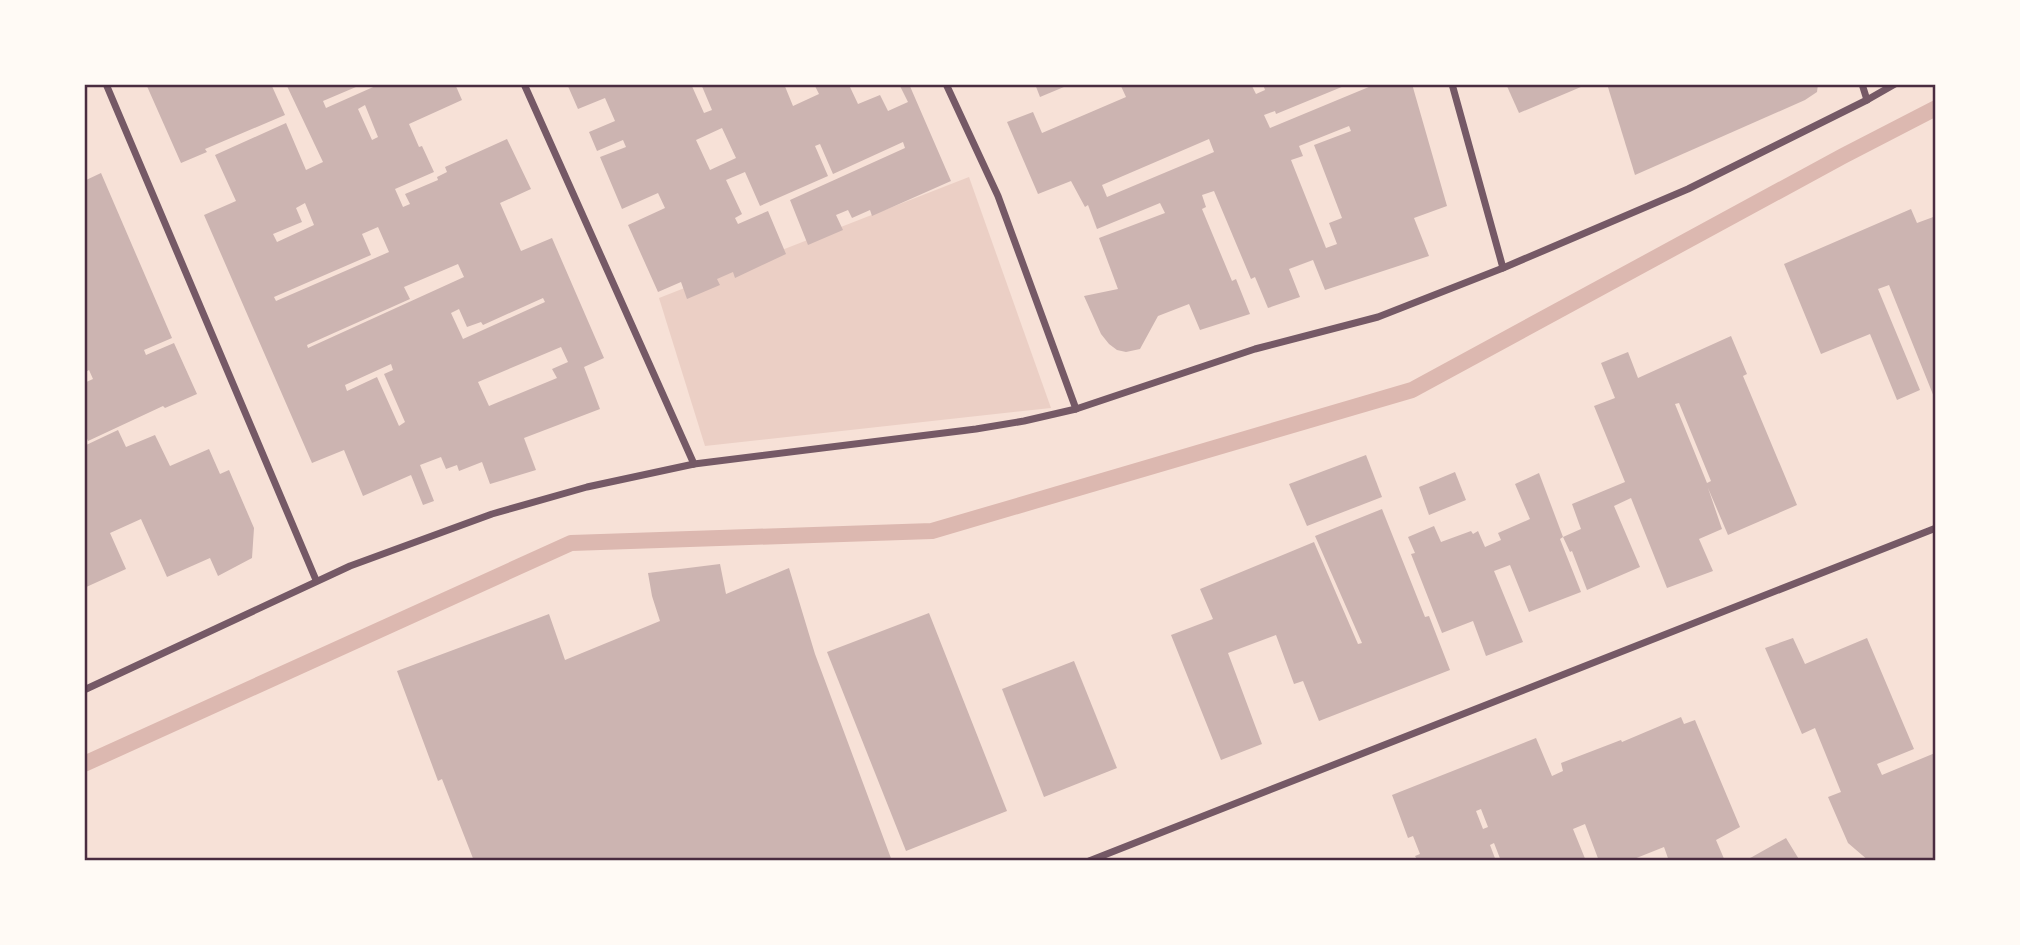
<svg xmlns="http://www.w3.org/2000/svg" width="2020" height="945" viewBox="0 0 2020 945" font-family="Helvetica,sans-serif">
	<rect width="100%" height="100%" fill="#f7e1d7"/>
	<polygon fill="#ebcfc5" points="969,177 1051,408 705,446 659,298"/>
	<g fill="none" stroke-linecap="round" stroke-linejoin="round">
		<polyline stroke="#dcb8b0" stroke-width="16" points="84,764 571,543 932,531 1412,390 1843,156 1936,108"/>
	</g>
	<g fill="#ccb4b1" fill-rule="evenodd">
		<polygon points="146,84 271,84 285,115 205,149 207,152 181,163"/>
		<path d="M286,84H363L323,101L326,108L380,84H455L462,100L409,124L419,147L422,146L434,172L395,189L403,207L410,204L405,194L438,180L437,177L447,172L445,167L507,139L531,189L500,203L521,251L552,238L604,358L584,367L600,409L524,438L536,470L490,484L482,462L459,471L457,465L446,469L441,457L420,465L434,501L423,505L411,475L363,496L344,450L312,463L204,215L236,201L215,155L286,123L306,170L323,162ZM365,105L378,137L372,140L358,109ZM305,203L314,225L277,242L273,234L302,222L296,208ZM378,227L389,252L276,301L274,297L371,255L362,234ZM458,264L464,277L308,348L307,345L410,299L404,287ZM543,298L545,302L463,339L451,313L459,309L467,327L481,322L483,325ZM561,347L568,362L552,369L557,378L489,406L478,382ZM391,364L393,370L384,374L405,422L399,426L377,377L347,391L345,385Z"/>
		<path d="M567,84H691L704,113L712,110L701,84H784L793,106L819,94L814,84H856L850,87L858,104L880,95L888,111L908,102L900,86L909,84L951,181L872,216L870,210L852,218L848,210L836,215L843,230L808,245L790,200L905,148L903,142L833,174L820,144L815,146L828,176L760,206L745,172L726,180L742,214L735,218L738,224L768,211L786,254L735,278L733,272L717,279L720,285L687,299L681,282L658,292L628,225L665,208L658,193L622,209L600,157L626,147L623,140L597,151L589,132L615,121L605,98L578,109ZM722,128L736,158L710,170L696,140Z"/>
		<polygon points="1035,84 1071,84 1040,97"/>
		<path d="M1120,84H1251L1256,94L1265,90L1263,84H1349L1276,114L1275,111L1264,115L1270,128L1376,84H1412L1447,206L1414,218L1429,256L1325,290L1313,260L1289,269L1300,297L1268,308L1255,277L1251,279L1214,191L1202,195L1206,207L1202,209L1232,281L1236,279L1250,314L1200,330L1189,304L1158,316L1140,349L1126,352L1117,350L1109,344L1101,334L1084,296L1118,289L1099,238L1165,213L1160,203L1097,229L1088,205L1085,207L1071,181L1038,194L1007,122L1033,112L1042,133L1126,97ZM1349,126L1351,131L1314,145L1342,218L1329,223L1337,244L1326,248L1291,160L1303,156L1299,146ZM1209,139L1214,152L1107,197L1102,185Z"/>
		<polygon points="1506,84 1588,84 1519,113"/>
		<polygon points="1607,84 1818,84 1817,92 1805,100 1635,175"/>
		<polygon points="101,173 172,338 144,350 146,355 174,343 197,394 165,408 163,406 88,441 84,432 84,383 93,379 89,370 84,373 84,181"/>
		<polygon points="1911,209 1917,223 1936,216 1936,402 1889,285 1878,289 1920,390 1897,400 1870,334 1821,354 1784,264"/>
		<path d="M1731,336L1747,374L1743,376L1797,505L1728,535L1708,488L1722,529L1699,539L1713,571L1667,588L1631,498L1614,506L1640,567L1587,590L1572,551L1570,552L1563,537L1560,539L1581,592L1529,612L1510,565L1494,571L1523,642L1486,656L1473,621L1442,633L1411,554L1415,553L1408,537L1434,526L1441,542L1471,531L1473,534L1478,531L1485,547L1501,540L1498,533L1530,519L1515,484L1539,473L1563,537L1581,529L1572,504L1625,482L1594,406L1615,398L1601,363L1628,352L1638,378ZM1679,403L1711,481L1707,483L1675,404Z"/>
		<polygon points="118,430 126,447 155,435 170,466 209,449 220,474 229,470 254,528 252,558 218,576 210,558 167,577 141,519 110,533 126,569 84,588 84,446"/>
		<polygon points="1366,455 1382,497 1307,526 1289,484"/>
		<polygon points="1455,472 1466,500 1429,515 1419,487"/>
		<polygon points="1382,509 1425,617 1429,616 1450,670 1319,721 1303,681 1294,684 1276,635 1228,653 1262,744 1221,760 1171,635 1213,619 1200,589 1314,542 1358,644 1362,643 1315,536"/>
		<polygon points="720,564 726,594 789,568 815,654 892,861 474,861 442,779 438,781 397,671 549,614 565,660 660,621 652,596 648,573"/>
		<polygon points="929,613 1007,811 906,851 827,652"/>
		<polygon points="1793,638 1805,664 1867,638 1914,749 1877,764 1882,775 1935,753 1936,755 1936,861 1869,861 1848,843 1828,797 1841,792 1815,728 1802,734 1765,648"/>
		<polygon points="1074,661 1117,768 1044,797 1002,689"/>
		<path d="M1681,717L1684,724L1695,720L1740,827L1716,840L1725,861H1669L1664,847L1629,861H1599L1585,824L1573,829L1586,861H1501L1494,843L1490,845L1496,861H1418L1415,856L1420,854L1413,836L1408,838L1392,795L1536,738L1552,776L1563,771L1561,763L1621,740L1622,742ZM1481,809L1488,827L1483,829L1476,811Z"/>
		<polygon points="1786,838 1800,861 1744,861 1752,857"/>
	</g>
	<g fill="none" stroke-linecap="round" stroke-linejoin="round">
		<g stroke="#755966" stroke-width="7">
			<polyline points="106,84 316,580"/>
			<polyline points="524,84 694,464"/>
			<polyline points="946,84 998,196 1076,409"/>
			<polyline points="1452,84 1503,268"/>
			<polyline points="1862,84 1867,100"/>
			<polyline points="84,690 350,566 492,514 587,487 694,464 976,429 1024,421 1076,409 1255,349 1378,317 1503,268 1688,189 1867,100 1895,84"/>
			<polyline points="1089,861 1936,528"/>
		</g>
	</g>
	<rect width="2020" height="945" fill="none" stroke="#fffaf5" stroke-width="172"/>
	<rect x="86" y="86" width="1848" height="773" fill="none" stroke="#4a2c40" stroke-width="2.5"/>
</svg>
